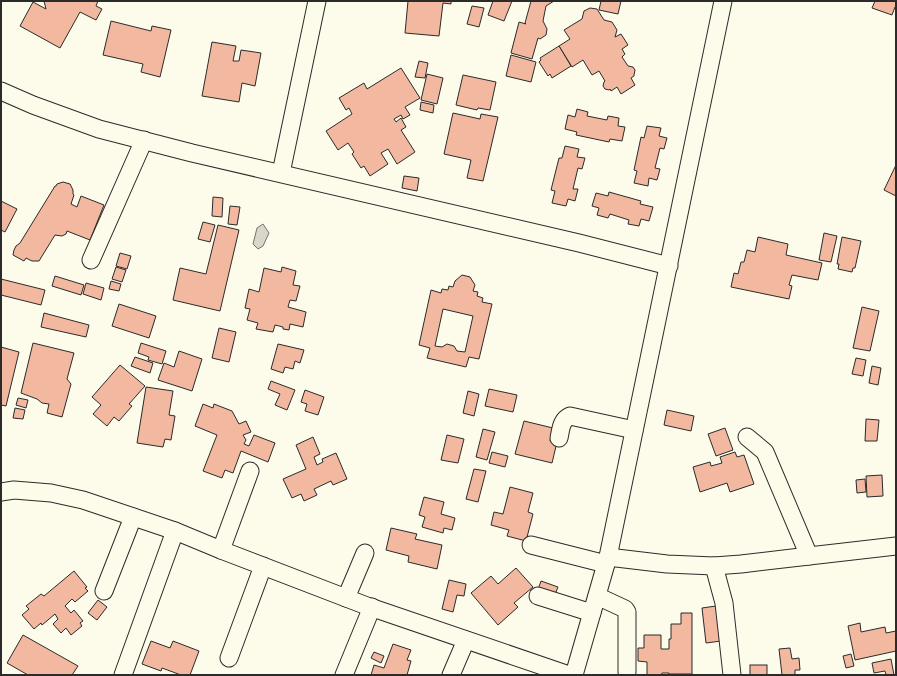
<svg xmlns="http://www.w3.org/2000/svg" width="897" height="676" viewBox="0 0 897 676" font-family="'PT Sans Narrow',sans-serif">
	<rect width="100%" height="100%" fill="#fdfbea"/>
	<polygon fill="#d8d7c9" stroke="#74746e" points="263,224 269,233 263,246 258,249 253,244 257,228"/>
	<g fill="#f2b8a0" stroke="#2b2b2b" fill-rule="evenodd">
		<polygon points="44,1 98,1 96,6 102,9 96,20 80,12 60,48 20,26 33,2 46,9"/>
		<polygon points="408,1 451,1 451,4 443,3 439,36 405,33"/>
		<polygon points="493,1 512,1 504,21 488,15"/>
		<polygon points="531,1 554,1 546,6 543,21 547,29 546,35 540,39 538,38 532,59 511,53 519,22 526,24 525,23"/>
		<polygon points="601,1 621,1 618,14 599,10"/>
		<polygon points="875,1 896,1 896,7 895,7 892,15 872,8"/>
		<polygon points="472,6 484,8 479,27 467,24"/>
		<polygon points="590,8 597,9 604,20 612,22 617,30 615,37 621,34 628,45 622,49 625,54 622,57 628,66 633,67 635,70 634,75 634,76 631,78 635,85 621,94 617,87 611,91 610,89 609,90 605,89 603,86 604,82 605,81 599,71 592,75 583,60 572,67 559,46 570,39 564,30 582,19 584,11"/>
		<polygon points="111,21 151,31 152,26 171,30 160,77 141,72 143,64 103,55"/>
		<polygon points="212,42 236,46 233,61 239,61 241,50 261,53 255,86 242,83 239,102 202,96"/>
		<polygon points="559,46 571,66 552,78 550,74 548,76 539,62 541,60 540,58"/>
		<polygon points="511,55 536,62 531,82 506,76"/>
		<polygon points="419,61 428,63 425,78 415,77"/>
		<polygon points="401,68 420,98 405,107 410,115 403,119 401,115 394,119 396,122 401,118 406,127 401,130 415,152 397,164 388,149 381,153 388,164 370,176 364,166 361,168 352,154 354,152 348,143 338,150 326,131 352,114 349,108 346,110 339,98 364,83 367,89"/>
		<polygon points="427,74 443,78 437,104 421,100"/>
		<polygon points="463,75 496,82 490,110 478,108 477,110 456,105"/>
		<polygon points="421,102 434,105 433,113 420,110"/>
		<polygon points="577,109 588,112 587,116 607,120 608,116 619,118 618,126 625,127 622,141 610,139 609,142 576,135 577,132 565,129 568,115 575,117"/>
		<polygon points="453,113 480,119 481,114 498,117 483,181 467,178 471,160 444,154"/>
		<polygon points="647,126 661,128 659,136 667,138 664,149 660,148 655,168 660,169 657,180 649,178 648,186 634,183 637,171 634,170 641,137 644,138"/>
		<polygon points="565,146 579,149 577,157 585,158 582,169 578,168 573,189 578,189 575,201 568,199 566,206 552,203 555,191 551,190 559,158 562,158"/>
		<polygon points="896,165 896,196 884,190"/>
		<polygon points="404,176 419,178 417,191 402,188"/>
		<polygon points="63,182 70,184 73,190 73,194 74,195 71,204 77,207 81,196 104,205 90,240 67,231 66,234 62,236 55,235 39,261 32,261 26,258 24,261 13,255 14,250 16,246 20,243 55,186 56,186 57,184"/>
		<polygon points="609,192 641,201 640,204 653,207 649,221 641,219 639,226 628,224 629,220 610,214 608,218 597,215 599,208 592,206 596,193 608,196"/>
		<polygon points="213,197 223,198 222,217 212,216"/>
		<polygon points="1,201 17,209 5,232 1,230"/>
		<polygon points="230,206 240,207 237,225 228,224"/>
		<polygon points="203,222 215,225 210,242 198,239"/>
		<polygon points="218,225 239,230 220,311 173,300 180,268 206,274"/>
		<polygon points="824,233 837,236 831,262 819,260"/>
		<polygon points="758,237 788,244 786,255 822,263 818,280 792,275 789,285 792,286 789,299 731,287 734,273 738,274 741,262 744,262 747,250 755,252"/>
		<polygon points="842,237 861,241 855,268 853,268 852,272 838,269 839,264 837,264"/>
		<polygon points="120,253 131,256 127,269 116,266"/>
		<polygon points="116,267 126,270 122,282 112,279"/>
		<polygon points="282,267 296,271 293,285 300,286 296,301 290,300 288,307 306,312 303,327 290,324 289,330 283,329 283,327 275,325 273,332 256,329 258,323 247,320 250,309 245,308 249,289 259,292 264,268 281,272"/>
		<path d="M462,275L470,277L475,285L473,291L478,292L477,296L483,298L482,302L492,304L479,359L469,357L466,367L427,358L430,348L419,345L431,290L441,293L442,289L448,290L449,286L453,287L455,281ZM443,309L473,316L465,352L457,351L454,346L447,344L442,347L435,346Z"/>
		<polygon points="55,276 84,285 81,295 52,286"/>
		<polygon points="1,279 45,290 41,305 1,295"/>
		<polygon points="111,281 121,284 119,291 109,289"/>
		<polygon points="86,283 104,288 101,300 83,294"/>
		<polygon points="119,304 156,316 149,338 112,326"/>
		<polygon points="862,307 879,311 870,351 853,348"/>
		<polygon points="44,313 89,325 86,337 41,327"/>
		<polygon points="219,328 236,332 229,362 212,358"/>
		<polygon points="33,343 74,353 67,379 71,384 62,417 47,413 49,404 42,403 37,399 21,393"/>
		<polygon points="141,343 166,351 162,364 148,360 149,357 138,353"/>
		<polygon points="278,344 304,350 300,363 295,361 293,369 285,367 283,373 271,369"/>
		<polygon points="1,347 19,352 6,406 1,405"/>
		<polygon points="179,351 202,359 192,391 158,380 164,363 174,367"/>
		<polygon points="135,357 153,363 150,373 131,366"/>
		<polygon points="856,358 866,360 863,376 852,374"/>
		<polygon points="120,365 145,386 129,404 132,406 119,421 114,417 107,426 93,414 101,405 92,397"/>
		<polygon points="872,366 881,368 878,385 869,383"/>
		<polygon points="271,381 295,390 287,410 275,405 280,394 268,389"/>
		<polygon points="146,387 173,391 169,415 175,416 171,440 165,439 163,447 137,443"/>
		<polygon points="489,389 517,395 513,412 485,406"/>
		<polygon points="305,390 324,397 318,415 305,411 307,404 301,402"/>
		<polygon points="468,391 479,394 474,416 463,413"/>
		<polygon points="18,398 28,400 26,408 16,405"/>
		<polygon points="203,404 213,408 214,404 232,411 239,424 246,421 251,432 243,435 246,440 244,444 249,446 254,435 275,443 268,462 241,451 233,473 225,470 222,478 203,471 217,435 195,426"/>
		<polygon points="15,408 25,410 23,419 13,418"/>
		<polygon points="667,410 694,416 691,431 664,425"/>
		<polygon points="866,419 879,420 877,441 865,441"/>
		<polygon points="524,421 553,428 550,441 557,442 552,463 515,454"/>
		<polygon points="725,428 733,450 716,456 708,434"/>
		<polygon points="483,429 495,432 487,460 476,457"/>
		<polygon points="447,435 464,439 458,463 441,460"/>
		<polygon points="313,437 320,454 314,457 317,465 323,462 322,459 336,453 347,479 333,485 331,481 314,489 317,495 304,501 301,494 292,498 283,479 306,469 296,445"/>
		<polygon points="492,452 508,456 505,467 489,463"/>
		<polygon points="735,452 737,457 744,455 754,484 730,492 727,483 700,492 693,467 710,462 711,466 722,463 720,457"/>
		<polygon points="474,469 486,471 478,502 466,499"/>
		<polygon points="882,475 883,496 867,497 866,476"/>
		<polygon points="865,479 866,492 857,493 856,480"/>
		<polygon points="510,487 533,493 528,512 533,514 526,541 507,536 509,530 491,525 494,512 503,514"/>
		<polygon points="424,497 444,502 441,514 455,518 452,530 444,528 443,533 422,527 425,517 419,515"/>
		<polygon points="391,528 417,534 415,539 442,545 437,569 408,562 409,556 386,550"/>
		<polygon points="516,568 533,587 514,603 518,607 498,625 471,593 491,576 498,584"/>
		<polygon points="74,571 87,587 85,588 88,591 75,602 72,599 65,606 71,613 74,610 83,621 80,623 82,626 71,635 66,628 61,633 53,624 58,619 55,614 42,625 41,623 34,629 22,615 29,609 26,606 41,594 44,596"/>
		<polygon points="449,580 466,584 464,596 457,595 453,612 442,609"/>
		<polygon points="541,581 558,587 554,597 537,592"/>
		<polygon points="98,600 107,607 97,620 88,613"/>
		<polygon points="716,606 721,641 706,643 702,608"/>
		<polygon points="681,613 692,613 692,674 669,674 669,673 662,673 661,675 647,675 647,662 638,661 638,648 644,648 644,635 661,635 661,649 669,649 669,639 671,639 671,624 681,624"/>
		<polygon points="860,623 861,632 885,627 886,633 896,631 896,651 855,660 848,626"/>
		<polygon points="23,635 78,666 72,675 28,675 7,663"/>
		<polygon points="151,641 170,648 173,641 199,651 190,675 181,675 162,668 161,671 142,664"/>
		<polygon points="393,644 411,650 407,660 411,661 407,675 371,675 374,665 384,668"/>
		<polygon points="790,648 792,659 799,658 800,670 795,670 795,675 782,675 779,649"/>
		<polygon points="374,652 384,656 381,663 371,658"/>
		<polygon points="851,654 854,666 846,668 843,656"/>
		<polygon points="891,659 894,675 886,675 885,671 874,673 872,663"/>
		<rect x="750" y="665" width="17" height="10"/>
	</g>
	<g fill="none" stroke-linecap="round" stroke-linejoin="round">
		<defs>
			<g id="minor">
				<polyline points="1,91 33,105 99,129 192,153 579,243 669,266"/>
				<polyline points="281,173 317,1"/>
				<polyline points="91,260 144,140"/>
				<polyline points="747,437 765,452 809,556"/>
				<path d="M559,438C561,429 561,420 570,416L634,430"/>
				<polyline points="1,492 14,490 51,493 83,500 175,531 221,550 367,606 569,675"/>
				<polyline points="531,545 606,564"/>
				<polyline points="221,550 250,471"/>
				<polyline points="608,557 667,564 714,566 741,564 809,556 896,546"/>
				<polyline points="714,566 724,603 732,675"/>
				<polyline points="104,591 133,517"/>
				<polyline points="538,596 592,613"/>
				<polyline points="597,596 625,609 627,612 627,672"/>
				<polyline points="346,598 365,553"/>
				<polyline points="229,658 263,566"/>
				<polyline points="123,675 175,531"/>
				<polyline points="344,675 372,607"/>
				<polyline points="451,675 466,640"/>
				<polyline points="574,675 608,557 723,1"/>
			</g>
		</defs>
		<use href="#minor" stroke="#2b2b2b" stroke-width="19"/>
		<use href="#minor" stroke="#fdfbea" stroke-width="17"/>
	</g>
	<rect width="897" height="676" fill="none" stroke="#2b2b2b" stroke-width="4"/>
</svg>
